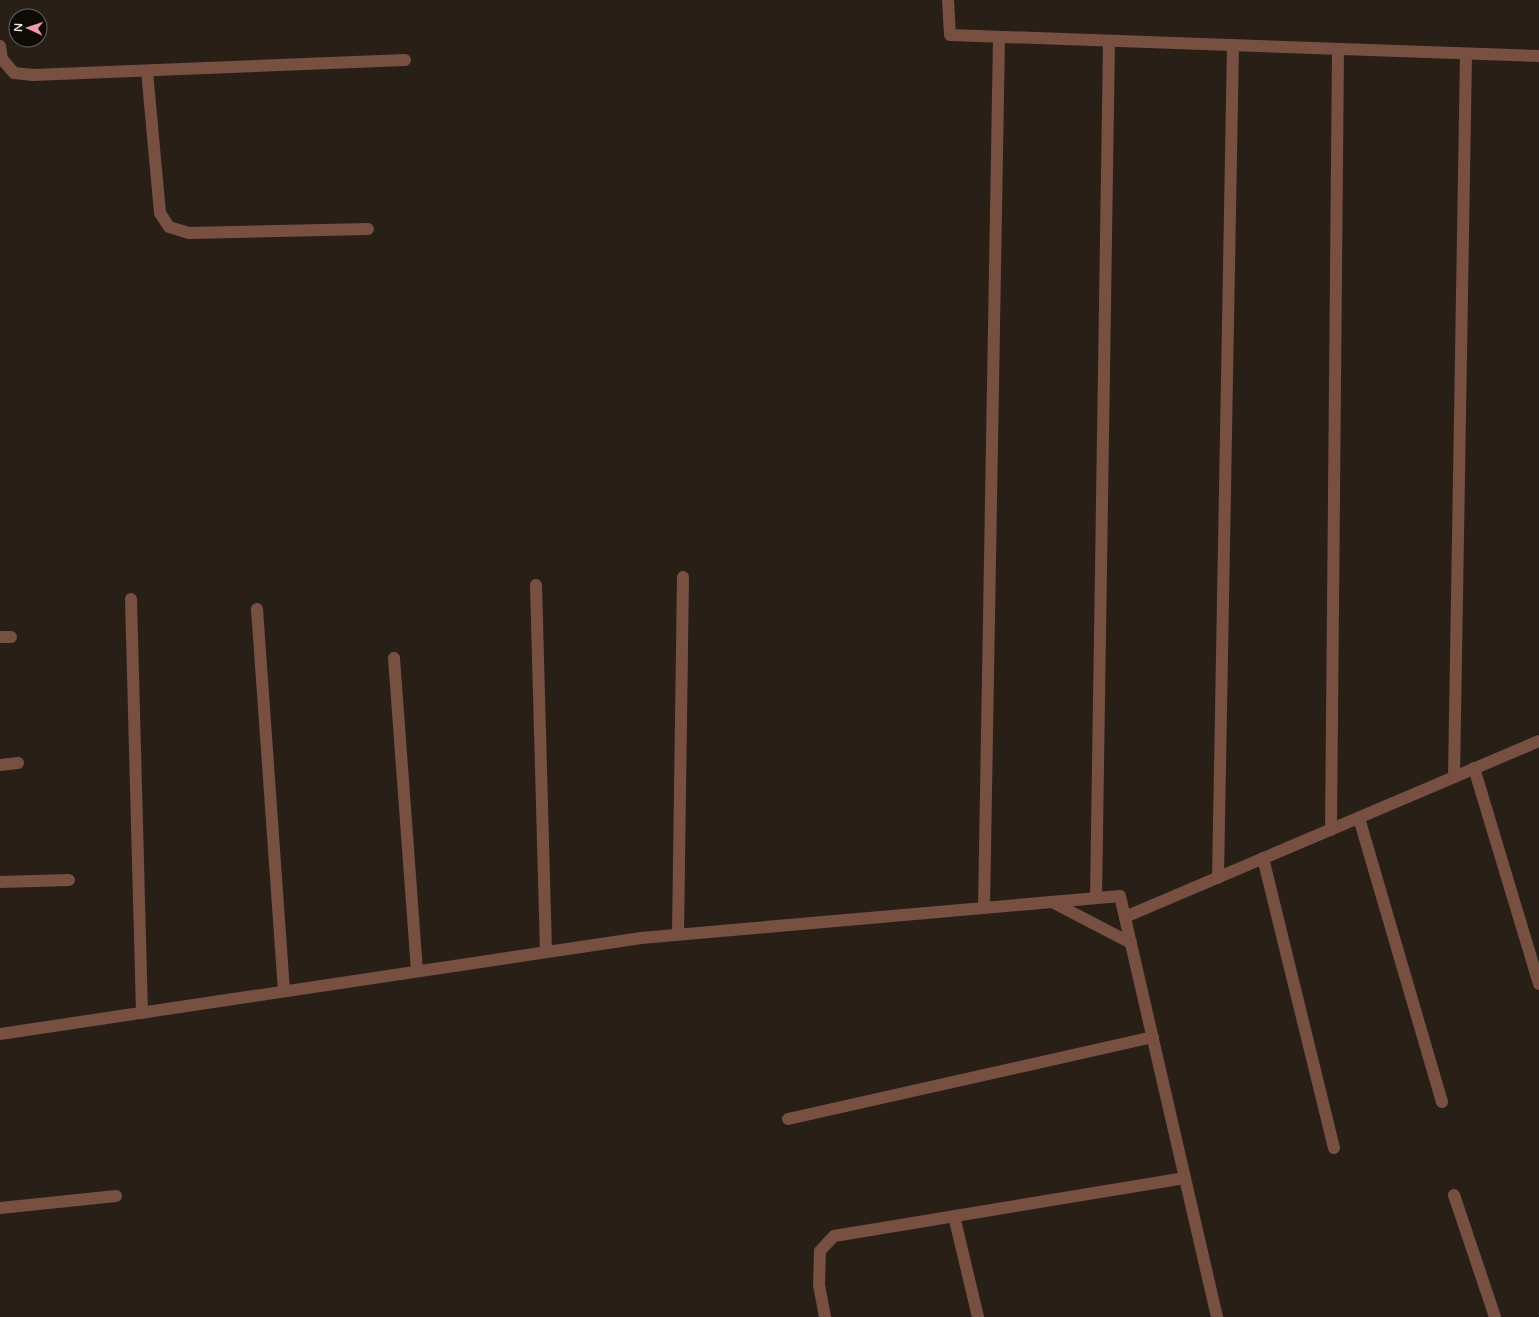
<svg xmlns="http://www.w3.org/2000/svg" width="1539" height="1317" viewBox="0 0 1539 1317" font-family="'Varela Round',sans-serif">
	<rect width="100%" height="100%" fill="#281f16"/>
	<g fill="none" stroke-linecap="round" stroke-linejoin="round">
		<g stroke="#785041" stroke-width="12">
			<polyline points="948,0 950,35 1539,56"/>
			<polyline points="0,46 2,59 14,73 33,75 405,60"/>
			<polyline points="147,71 160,213 169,227 189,233 368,229"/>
			<polyline points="536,585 546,952"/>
			<polyline points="131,599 142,1013"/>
			<polyline points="257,609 284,991"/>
			<polyline points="0,637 11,637"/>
			<polyline points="394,658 417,971"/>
			<polyline points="0,765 18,763"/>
			<polyline points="1474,768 1539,984"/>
			<polyline points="1454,777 1466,54"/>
			<polyline points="1359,818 1442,1102"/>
			<polyline points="1331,830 1338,49"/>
			<polyline points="1263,858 1334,1148"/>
			<polyline points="1218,878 1233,45"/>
			<polyline points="0,882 69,880"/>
			<polyline points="1096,898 1109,41"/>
			<polyline points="1052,902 1131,943"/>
			<polyline points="984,908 999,37"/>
			<polyline points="1125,917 1539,741"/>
			<polyline points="678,934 683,577"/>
			<polyline points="0,1034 641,938 1120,896 1217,1317"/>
			<polyline points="788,1119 1153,1037"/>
			<polyline points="1454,1195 1495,1317"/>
			<polyline points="0,1208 116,1196"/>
			<polyline points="954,1216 978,1317"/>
			<polyline points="825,1317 819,1285 820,1251 834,1236 1185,1178"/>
		</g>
	</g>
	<g transform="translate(28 28) rotate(273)"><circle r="19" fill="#0e0a06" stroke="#6a6560"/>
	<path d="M0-3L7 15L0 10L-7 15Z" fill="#f29ab0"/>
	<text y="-6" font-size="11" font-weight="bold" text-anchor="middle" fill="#f4ede7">N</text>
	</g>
</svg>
